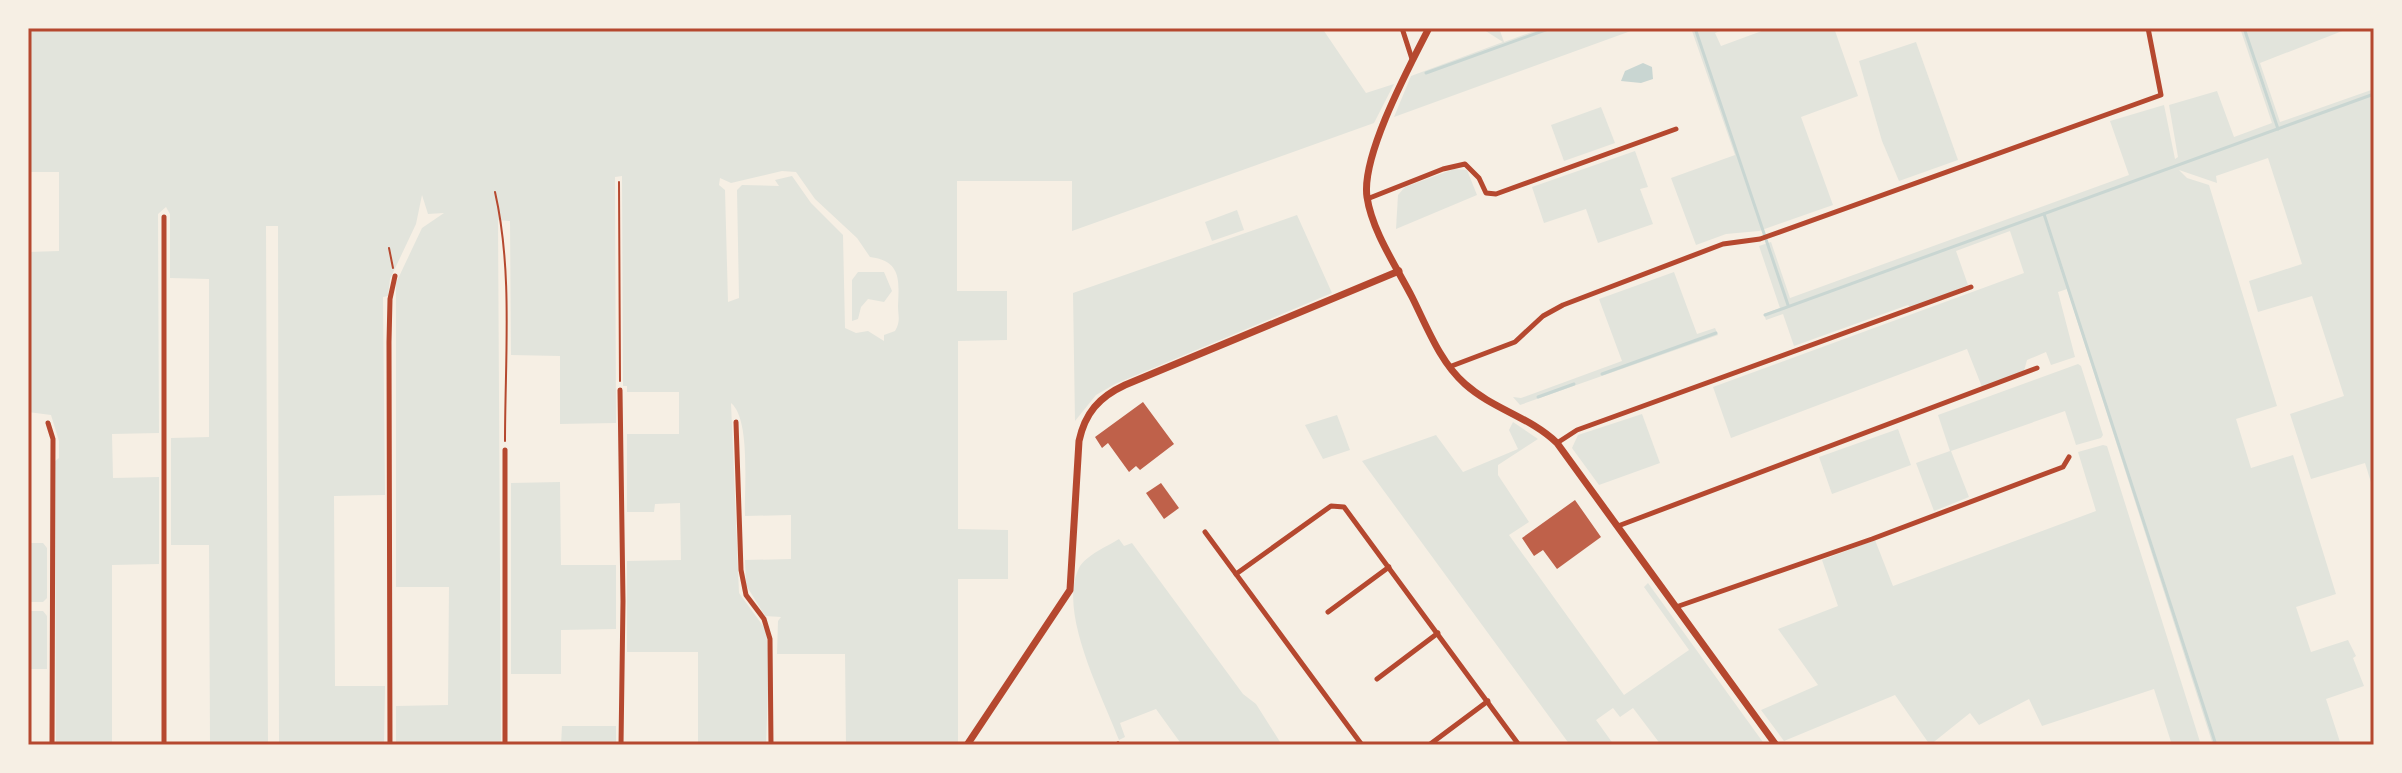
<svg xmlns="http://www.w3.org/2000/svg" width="2402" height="773" viewBox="0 0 2402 773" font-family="Helvetica,sans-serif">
	<rect width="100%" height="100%" fill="#f6efe4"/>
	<g fill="#e2e4dc" fill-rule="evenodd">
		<path d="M28,28H1322L1366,93L1394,84L1374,123L1072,231V181H957V291H1007V340L958,341V529L1008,530V579H958V745H846L845,654H777L778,621L781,617L765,616L746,585L745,560L791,559V515L745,516C744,490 751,419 731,403L739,593L766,630L769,661L766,745H698V652H627V561L681,560L680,503L655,504L654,512H627V434H679V392H627V386H623L622,176L615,177L616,423L560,424V356L511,355L510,221L498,220L501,745H396V706L448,705L449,587H396V283L422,228L444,213L428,214L422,195L416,224L390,279L388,296L383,297L385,495L334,496L335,686H385L384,745H279L278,226H266L268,745H210L209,545H171V438L209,437V279L170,278V214L166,207L158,214L159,433L112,434L113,478L159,477V564L112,565V745H56L55,461L59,458V441L51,415L28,412V252L59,251V172H28ZM782,171L796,172L815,199L857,238L870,257C902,261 899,281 898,306C898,316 901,321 895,331L884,335V341L868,331L856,333L845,328L843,235L811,203L792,176L775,180L779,186L742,185L737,190L739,298L728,302L725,190L719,185L720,178L731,183Z"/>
		<polygon points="1481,28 1499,28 1504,42 1543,28 1639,28 1394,117 1411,76 1503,42"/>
		<polygon points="1691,28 1728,28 1715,33 1721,46 1770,28 1834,28 1858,96 1801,117 1833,205 1759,231 1726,234 1696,245 1671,178 1735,155"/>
		<polygon points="2240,28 2350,28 2260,63 2280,122 2374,89 2374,492 2365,463 2311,479 2290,414 2344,396 2312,296 2258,312 2249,281 2302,264 2268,158 2216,176 2217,183 2179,170 2187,178 2209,185 2277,406 2236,419 2251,468 2293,455 2336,594 2296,607 2311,652 2348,640 2356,656 2353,658 2364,686 2326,699 2341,745 2213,745 2067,289 2058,292 2075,357 2051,365 2046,352 2027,360 2024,371 1982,387 1967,349 1731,438 1713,387 2024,273 2010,231 1956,251 1968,285 1911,309 1908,305 1794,346 1783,314 1766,320 1764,314 1780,308 1759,246 1771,242 1790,298 2129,175 2110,121 2164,105 2175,159 2178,157 2169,105 2217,91 2234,137 2272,123"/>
		<polygon points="1916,42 1958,160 1899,181 1882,141 1859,61"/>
		<polygon points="1601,107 1615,143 1564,161 1551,125"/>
		<polygon points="1635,151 1648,187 1640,189 1653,224 1598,243 1586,209 1544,223 1532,187"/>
		<polygon points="1454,169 1467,170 1477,195 1396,229 1398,195 1405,187"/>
		<polygon points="1237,210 1244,230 1212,241 1205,222"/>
		<polygon points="1297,215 1332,293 1115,384 1096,395 1075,421 1073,293"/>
		<polygon points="858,272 884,272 892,291 884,302 868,299 861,307 858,319 852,321 852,280"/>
		<polygon points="1674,272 1697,334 1715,328 1718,335 1520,405 1513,397 1521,398 1622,361 1599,299"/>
		<polygon points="2078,364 2081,366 2103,435 2101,438 2076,445 2065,411 1951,451 1969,497 1934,511 1916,463 1950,451 1938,415"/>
		<polygon points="1642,414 1660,463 1599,485 1572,448 1578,435"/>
		<polygon points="1337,415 1350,450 1323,459 1305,425"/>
		<polygon points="1513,422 1538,439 1498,465 1498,475 1529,522 1509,535 1624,695 1689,650 1644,587 1648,583 1765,745 1661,745 1633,708 1620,717 1613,708 1596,720 1614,745 1570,745 1362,461 1436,435 1463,472 1518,449 1509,430"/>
		<polygon points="1898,429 1911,465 1832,494 1819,457"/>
		<polygon points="2103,445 2107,446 2201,745 2172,745 2154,689 2042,726 2029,699 1979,725 1970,713 1930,745 1895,695 1784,741 1761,710 1818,685 1778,629 1838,606 1822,560 1875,540 1893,586 2096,511 2078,452"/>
		<polygon points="560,482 561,565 616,565 616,629 561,630 561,674 511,674 511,483"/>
		<path d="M1119,539L1124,546L1132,543L1243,694L1256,704L1282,745H1182L1156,709L1120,723L1125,737L1119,740C1103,697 1057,612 1079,568C1086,555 1108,546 1119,539Z"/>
		<polygon points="28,543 43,543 47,548 47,598 43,602 28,602"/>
		<polygon points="28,611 43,611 47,616 47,669 28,669"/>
		<polygon points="562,726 616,726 616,745 561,745"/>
	</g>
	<polygon fill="#c9d6d2" points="1643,63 1652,67 1653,79 1641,83 1621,81 1625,71"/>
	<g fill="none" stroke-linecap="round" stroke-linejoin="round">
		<g stroke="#c9d6d2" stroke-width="3">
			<polyline points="1695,28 1788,305"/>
			<polyline points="2244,28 2278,129"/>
			<polyline points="1426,73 1551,28"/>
			<polyline points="2044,214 2216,745"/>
			<polyline points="1765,315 2374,94"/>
			<polyline points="1602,374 1716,333"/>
			<polyline points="1538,397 1574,384"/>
		</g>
	</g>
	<g fill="#bf614a">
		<polygon points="1143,402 1174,444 1140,470 1136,466 1129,472 1108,443 1102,448 1095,437"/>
		<polygon points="1161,483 1179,508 1164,519 1146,493"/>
		<polygon points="1575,500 1601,537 1557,569 1543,550 1534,556 1522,538"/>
	</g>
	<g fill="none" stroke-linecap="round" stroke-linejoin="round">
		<g stroke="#b5482f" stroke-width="2">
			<polyline points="619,182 620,381"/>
			<path d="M495,192C513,271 505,359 505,441"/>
			<polyline points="389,248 393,268"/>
		</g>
		<g stroke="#b5482f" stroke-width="5">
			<polyline points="1402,28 1412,59"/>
			<polyline points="1367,199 1443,169 1465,164 1479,178 1486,193 1496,194 1676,129"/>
			<polyline points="164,217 164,745"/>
			<polyline points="1449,367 1515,342 1543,316 1563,305 1723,244 1760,239 2161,95 2148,28"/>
			<polyline points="620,390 623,601 621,745"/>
			<polyline points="736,422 741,570 746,595 764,619 770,639 771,745"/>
			<polyline points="48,423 53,439 52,745"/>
			<polyline points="1557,443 1577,430 1971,287"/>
			<polyline points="1618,526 2037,368"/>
			<polyline points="1205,532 1362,745"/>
			<polyline points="1236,574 1331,506 1344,507 1519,745"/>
			<polyline points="1676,607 1872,539 2063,467 2069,457"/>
			<polyline points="1328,612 1389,567"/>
			<polyline points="1377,679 1438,633"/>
			<polyline points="1118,744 1119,745"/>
			<polyline points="390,745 389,342 390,299 395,276"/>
			<polyline points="505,745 505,450"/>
			<polyline points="1429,745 1488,701"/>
		</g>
		<g stroke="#b5482f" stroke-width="7">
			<path d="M1429,28C1409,67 1361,156 1367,197C1372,231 1396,266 1412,297C1427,327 1440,362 1465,384C1493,409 1530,417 1557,443L1776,745"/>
			<path d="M967,745L1070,590L1079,441C1085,413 1099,397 1125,385L1399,271"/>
		</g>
	</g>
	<rect width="2402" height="773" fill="none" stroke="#f6efe4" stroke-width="60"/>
	<rect x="30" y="30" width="2342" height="713" fill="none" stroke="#b5482f" stroke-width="3"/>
</svg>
